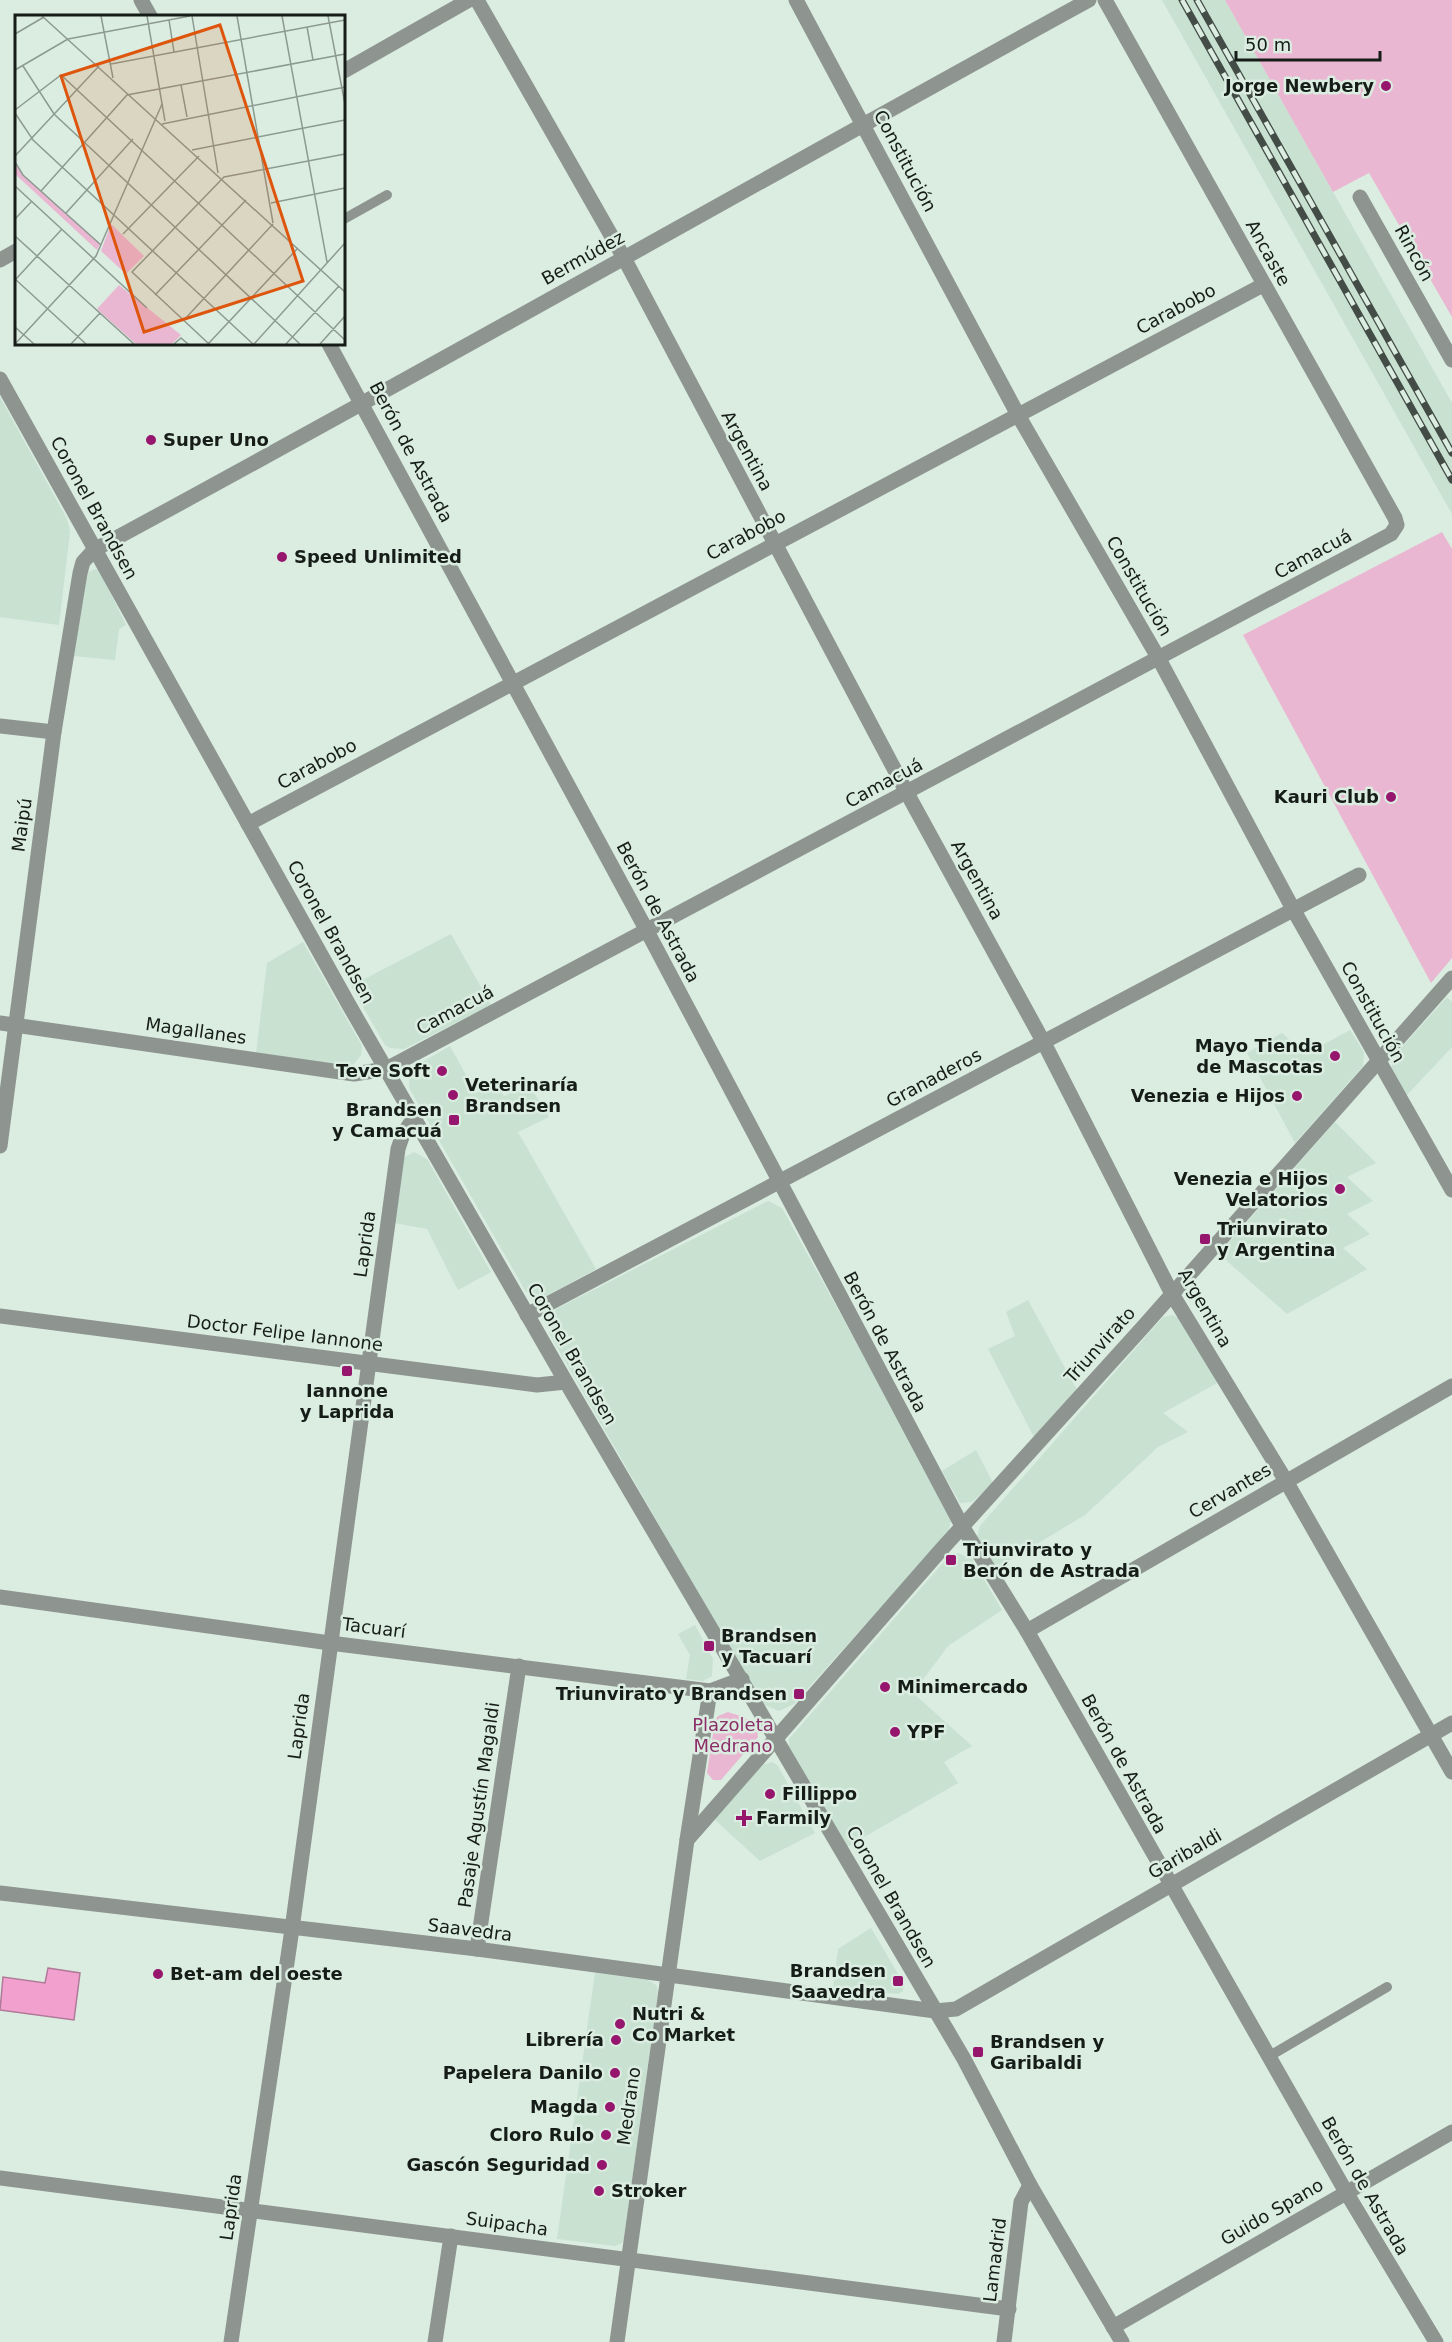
<svg xmlns="http://www.w3.org/2000/svg" width="1452" height="2342" viewBox="0 0 1452 2342" font-family="'DejaVu Sans',sans-serif">
	<rect width="100%" height="100%" fill="#dbede1"/>
	<g fill="#c8e1d1">
		<polygon points="1162,0 1225,0 1452,403 1452,514"/>
		<polygon points="0,397 67,519 70,532 59,625 0,617"/>
		<polygon points="96,569 100,572 126,625 119,629 115,660 73,656 86,573"/>
		<polygon points="451,934 491,1005 404,1049 390,1048 385,1045 351,986"/>
		<polygon points="303,942 362,1046 361,1055 352,1066 345,1068 256,1054 267,963"/>
		<polygon points="1447,997 1452,1002 1452,1047 1406,1096 1391,1070 1393,1057"/>
		<polygon points="1350,1030 1364,1052 1363,1066 1295,1143 1247,1053 1282,1033 1306,1054"/>
		<polygon points="450,1046 476,1093 495,1082 504,1096 529,1085 549,1117 518,1132 596,1269 544,1297 531,1296 526,1292 409,1088 410,1069"/>
		<polygon points="1335,1122 1376,1163 1347,1177 1373,1201 1347,1214 1370,1234 1343,1248 1367,1269 1287,1314 1219,1254"/>
		<polygon points="414,1152 427,1159 491,1272 458,1290 427,1229 394,1223 403,1158"/>
		<polygon points="768,1201 782,1208 948,1509 951,1521 948,1532 794,1704 779,1711 762,1704 549,1333 550,1321 556,1309"/>
		<polygon points="1028,1300 1077,1390 1034,1437 988,1349 1015,1336 1006,1312"/>
		<polygon points="1173,1315 1184,1322 1217,1383 1163,1413 1188,1432 1158,1447 1085,1515 995,1569 977,1537 980,1526 1163,1317"/>
		<polygon points="976,1450 993,1483 972,1502 960,1503 942,1471"/>
		<polygon points="958,1553 972,1559 1002,1610 948,1646 913,1693 972,1746 944,1762 958,1783 845,1848 789,1747 789,1739 949,1556"/>
		<polygon points="695,1625 713,1659 712,1676 703,1681 686,1679 690,1655 678,1634"/>
		<polygon points="772,1762 778,1766 815,1833 760,1861 714,1819 763,1765"/>
		<polygon points="871,1928 904,1984 903,1991 898,1994 833,1988 838,1949"/>
		<polygon points="595,1973 648,1980 656,1985 658,1991 624,2238 622,2243 615,2246 557,2239"/>
	</g>
	<g fill="#eab7d2">
		<polygon points="1225,0 1452,0 1452,317 1369,173 1333,192"/>
		<polygon points="1442,532 1452,549 1452,958 1431,983 1243,635"/>
		<path d="M728,1712C742,1717 757,1719 758,1737L721,1780H713L707,1773L715,1721L718,1716Z"/>
	</g>
	<polygon fill="#f2a1ce" stroke="#b07998" stroke-width="1.5" points="48,1968 80,1973 74,2020 0,2010 3,1977 45,1983"/>
	<g fill="none" stroke-linecap="round" stroke-linejoin="round">
		<g stroke="#8e9591" stroke-width="10">
			<polyline points="344,219 387,195"/>
			<polyline points="1268,2057 1387,1987"/>
		</g>
		<g stroke="#8e9591" stroke-width="15">
			<polyline points="141,0 150,16"/>
			<polyline points="477,0 624,258 907,793 1044,1043 1172,1294 1286,1481 1452,1772"/>
			<polyline points="796,0 1018,415 1159,659 1293,909 1452,1190"/>
			<polyline points="344,71 469,0"/>
			<polyline points="1360,197 1452,360"/>
			<polyline points="0,260 16,251"/>
			<polyline points="329,344 647,931 962,1526 1027,1631 1346,2192 1436,2342"/>
			<polyline points="0,726 54,732"/>
			<polyline points="248,824 1263,285"/>
			<polyline points="0,1023 354,1074 386,1069 1391,534 1397,525 1395,518 1105,0"/>
			<path d="M0,1146L54,732L80,573L83,562L94,550C428,370 757,182 1089,0"/>
			<polyline points="527,1315 1359,875"/>
			<polyline points="0,1316 537,1385 566,1382"/>
			<polyline points="0,1597 330,1643 710,1691 742,1679"/>
			<polyline points="1027,1631 1452,1386"/>
			<polyline points="687,1840 710,1691"/>
			<polyline points="0,1893 477,1949 935,2011 956,2009 1452,1723"/>
			<polyline points="477,1949 519,1666"/>
			<polyline points="0,2178 1009,2309"/>
			<polyline points="1113,2327 1452,2132"/>
			<polyline points="231,2342 292,1929 398,1149 403,1134 414,1118"/>
			<polyline points="435,2342 451,2236"/>
			<polyline points="1004,2342 1021,2202 1030,2185"/>
		</g>
		<g stroke="#8e9591" stroke-width="15">
			<polyline points="0,379 349,1005 566,1382 964,2059 1030,2185 1122,2342"/>
			<polyline points="617,2342 687,1840 940,1551 1143,1327 1452,978"/>
		</g>
		<defs>
			<g id="rail">
				<polyline points="1182,0 1452,480"/>
				<polyline points="1197,0 1452,453"/>
			</g>
		</defs>
		<use href="#rail" stroke="#434c46" stroke-width="7"/>
		<use href="#rail" stroke="#dbede1" stroke-width="4.5" stroke-dasharray="14" stroke-linecap="butt"/>
	</g>
	<g fill="#96156d" stroke="#dbede1" stroke-width="2">
		<circle cx="1386" cy="86" r="6"/>
		<circle cx="151" cy="440" r="6"/>
		<circle cx="282" cy="557" r="6"/>
		<circle cx="1391" cy="797" r="6"/>
		<circle cx="1335" cy="1056" r="6"/>
		<circle cx="442" cy="1071" r="6"/>
		<circle cx="453" cy="1095" r="6"/>
		<circle cx="1297" cy="1096" r="6"/>
		<rect x="448" y="1114" width="12" height="12" rx="3"/>
		<circle cx="1340" cy="1189" r="6"/>
		<rect x="1199" y="1233" width="12" height="12" rx="3"/>
		<rect x="341" y="1365" width="12" height="12" rx="3"/>
		<rect x="945" y="1554" width="12" height="12" rx="3"/>
		<rect x="703" y="1640" width="12" height="12" rx="3"/>
		<circle cx="885" cy="1687" r="6"/>
		<rect x="793" y="1688" width="12" height="12" rx="3"/>
		<circle cx="895" cy="1732" r="6"/>
		<circle cx="770" cy="1794" r="6"/>
		<path d="M741 1809h6v6h6v6h-6v6h-6v-6h-6v-6h6z"/>
		<circle cx="158" cy="1974" r="6"/>
		<rect x="892" y="1975" width="12" height="12" rx="3"/>
		<circle cx="620" cy="2024" r="6"/>
		<circle cx="616" cy="2040" r="6"/>
		<rect x="972" y="2046" width="12" height="12" rx="3"/>
		<circle cx="615" cy="2073" r="6"/>
		<circle cx="610" cy="2107" r="6"/>
		<circle cx="606" cy="2135" r="6"/>
		<circle cx="602" cy="2165" r="6"/>
		<circle cx="599" cy="2191" r="6"/>
	</g>
	<g text-anchor="middle" stroke-width="5" stroke-linejoin="round" paint-order="stroke">
		<g font-size="18" font-weight="bold" fill="#161d19" stroke="#dbede1" text-anchor="end">
			<text x="1374" y="92">Jorge Newbery</text>
			<text x="163" y="446" text-anchor="start">Super Uno</text>
			<text x="294" y="563" text-anchor="start">Speed Unlimited</text>
			<text x="1379" y="803">Kauri Club</text>
			<text x="1323" y="1052">Mayo Tienda<tspan x="1323" dy="21">de Mascotas</tspan></text>
			<text x="430" y="1077">Teve Soft</text>
			<text x="465" y="1091" text-anchor="start">Veterinaría<tspan x="465" dy="21">Brandsen</tspan></text>
			<text x="1285" y="1102">Venezia e Hijos</text>
			<text x="442" y="1116">Brandsen<tspan x="442" dy="21">y Camacuá</tspan></text>
			<text x="1328" y="1185">Venezia e Hijos<tspan x="1328" dy="21">Velatorios</tspan></text>
			<text x="1217" y="1235" text-anchor="start">Triunvirato<tspan x="1217" dy="21">y Argentina</tspan></text>
			<text x="347" y="1397" text-anchor="middle">Iannone<tspan x="347" dy="21">y Laprida</tspan></text>
			<text x="963" y="1556" text-anchor="start">Triunvirato y<tspan x="963" dy="21">Berón de Astrada</tspan></text>
			<text x="721" y="1642" text-anchor="start">Brandsen<tspan x="721" dy="21">y Tacuarí</tspan></text>
			<text x="897" y="1693" text-anchor="start">Minimercado</text>
			<text x="787" y="1700">Triunvirato y Brandsen</text>
			<text x="907" y="1738" text-anchor="start">YPF</text>
			<text x="782" y="1800" text-anchor="start">Fillippo</text>
			<text x="756" y="1824" text-anchor="start">Farmily</text>
			<text x="886" y="1977">Brandsen<tspan x="886" dy="21">Saavedra</tspan></text>
			<text x="170" y="1980" text-anchor="start">Bet-am del oeste</text>
			<text x="632" y="2020" text-anchor="start">Nutri &amp;<tspan x="632" dy="21">Co Market</tspan></text>
			<text x="604" y="2046">Librería</text>
			<text x="990" y="2048" text-anchor="start">Brandsen y<tspan x="990" dy="21">Garibaldi</tspan></text>
			<text x="603" y="2079">Papelera Danilo</text>
			<text x="598" y="2113">Magda</text>
			<text x="594" y="2141">Cloro Rulo</text>
			<text x="590" y="2171">Gascón Seguridad</text>
			<text x="611" y="2197" text-anchor="start">Stroker</text>
		</g>
		<g font-size="18" fill="#161d19" stroke="#dbede1">
			<text transform="translate(905 161) rotate(62)" y="6">Constitución</text>
			<text transform="translate(1268 253) rotate(61)" y="6">Ancaste</text>
			<text transform="translate(1414 253) rotate(61)" y="6">Rincón</text>
			<text transform="translate(583 258) rotate(-29)" y="6">Bermúdez</text>
			<text transform="translate(1176 309) rotate(-28)" y="6">Carabobo</text>
			<text transform="translate(747 451) rotate(62)" y="6">Argentina</text>
			<text transform="translate(411 452) rotate(62)" y="6">Berón de Astrada</text>
			<text transform="translate(94 508) rotate(61)" y="6">Coronel Brandsen</text>
			<text transform="translate(746 535) rotate(-28)" y="6">Carabobo</text>
			<text transform="translate(1313 554) rotate(-28)" y="6">Camacuá</text>
			<text transform="translate(1139 586) rotate(60)" y="6">Constitución</text>
			<text transform="translate(317 764) rotate(-28)" y="6">Carabobo</text>
			<text transform="translate(884 783) rotate(-28)" y="6">Camacuá</text>
			<text transform="translate(22 825) rotate(-82)" y="6">Maipú</text>
			<text transform="translate(977 880) rotate(61)" y="6">Argentina</text>
			<text transform="translate(658 912) rotate(62)" y="6">Berón de Astrada</text>
			<text transform="translate(331 932) rotate(61)" y="6">Coronel Brandsen</text>
			<text transform="translate(455 1010) rotate(-28)" y="6">Camacuá</text>
			<text transform="translate(1373 1012) rotate(61)" y="6">Constitución</text>
			<text transform="translate(196 1031) rotate(8)" y="6">Magallanes</text>
			<text transform="translate(934 1078) rotate(-28)" y="6">Granaderos</text>
			<text transform="translate(365 1244) rotate(-82)" y="6">Laprida</text>
			<text transform="translate(1205 1308) rotate(60)" y="6">Argentina</text>
			<text transform="translate(285 1333) rotate(7)" y="6">Doctor Felipe Iannone</text>
			<text transform="translate(885 1342) rotate(62)" y="6">Berón de Astrada</text>
			<text transform="translate(1100 1345) rotate(-48)" y="6">Triunvirato</text>
			<text transform="translate(572 1354) rotate(60)" y="6">Coronel Brandsen</text>
			<text transform="translate(1230 1491) rotate(-30)" y="6">Cervantes</text>
			<text transform="translate(374 1628) rotate(7)" y="6">Tacuarí</text>
			<text transform="translate(299 1726) rotate(-82)" y="6">Laprida</text>
			<text transform="translate(1124 1764) rotate(61)" y="6">Berón de Astrada</text>
			<text transform="translate(479 1805) rotate(-82)" y="6">Pasaje Agustín Magaldi</text>
			<text transform="translate(1185 1854) rotate(-30)" y="6">Garibaldi</text>
			<text transform="translate(891 1897) rotate(60)" y="6">Coronel Brandsen</text>
			<text transform="translate(470 1930) rotate(7)" y="6">Saavedra</text>
			<text transform="translate(629 2106) rotate(-82)" y="6">Medrano</text>
			<text transform="translate(1365 2186) rotate(60)" y="6">Berón de Astrada</text>
			<text transform="translate(231 2207) rotate(-82)" y="6">Laprida</text>
			<text transform="translate(1272 2212) rotate(-30)" y="6">Guido Spano</text>
			<text transform="translate(507 2224) rotate(8)" y="6">Suipacha</text>
			<text transform="translate(995 2260) rotate(-83)" y="6">Lamadrid</text>
		</g>
		<g font-size="18" fill="#8b2e68" stroke="#dbede1">
			<text x="733" y="1731">Plazoleta<tspan x="733" dy="21">Medrano</tspan></text>
		</g>
	</g>
	<g transform="translate(15 15)">
		<rect width="330" height="330" fill="#dbede1"/>
		<path d="M0,148L7,159L85,229L82,235L0,159ZM96,209L129,241L111,259L86,236ZM104,270L166,320L157,329H121L82,294Z" fill="#eab7d2"/>
		<path fill="none" stroke="#8c9a91" stroke-width="1.5" d="M27,1L330,277M86,1L98,63M132,1L150,106M177,1L203,158M222,1L258,208M267,1L312,247M313,1L330,89M154,5L159,37M292,12L298,45M0,19L29,2M53,24L175,1M96,49L330,5M8,51L39,99L285,329M0,55L53,24M166,70L172,102M0,95L46,60L330,325M0,98L18,125L238,329M147,109L330,72M177,135L330,105M0,141L84,51M0,147L8,160L86,230M0,171L132,293M26,176L112,80L330,39M256,188L330,173M51,198L118,124M0,204L17,186M108,219L184,141M0,221L119,329M0,264L71,329M1,264L47,214M140,280L231,185M168,306L258,209M0,312L19,329M0,329L81,241L147,89M56,329L85,298M159,329L166,323L173,329M193,329L283,233M194,329L117,257L209,162L330,139M239,329L330,228M271,329L324,271M305,329L330,301"/>
		<path fill="#de560d" fill-opacity="0.15" stroke="#de560d" stroke-width="3" d="M205,10L288,266L129,317L46,61Z"/>
		<rect width="330" height="330" fill="none" stroke="#161d19" stroke-width="3"/>
	</g>
	<path d="M1236 51v9h144v-9" fill="none" stroke="#161d19" stroke-width="3"/>
	<text x="1245" y="51" font-size="18" fill="#161d19" stroke="#dbede1" stroke-width="4.5" paint-order="stroke">50 m</text>
</svg>
